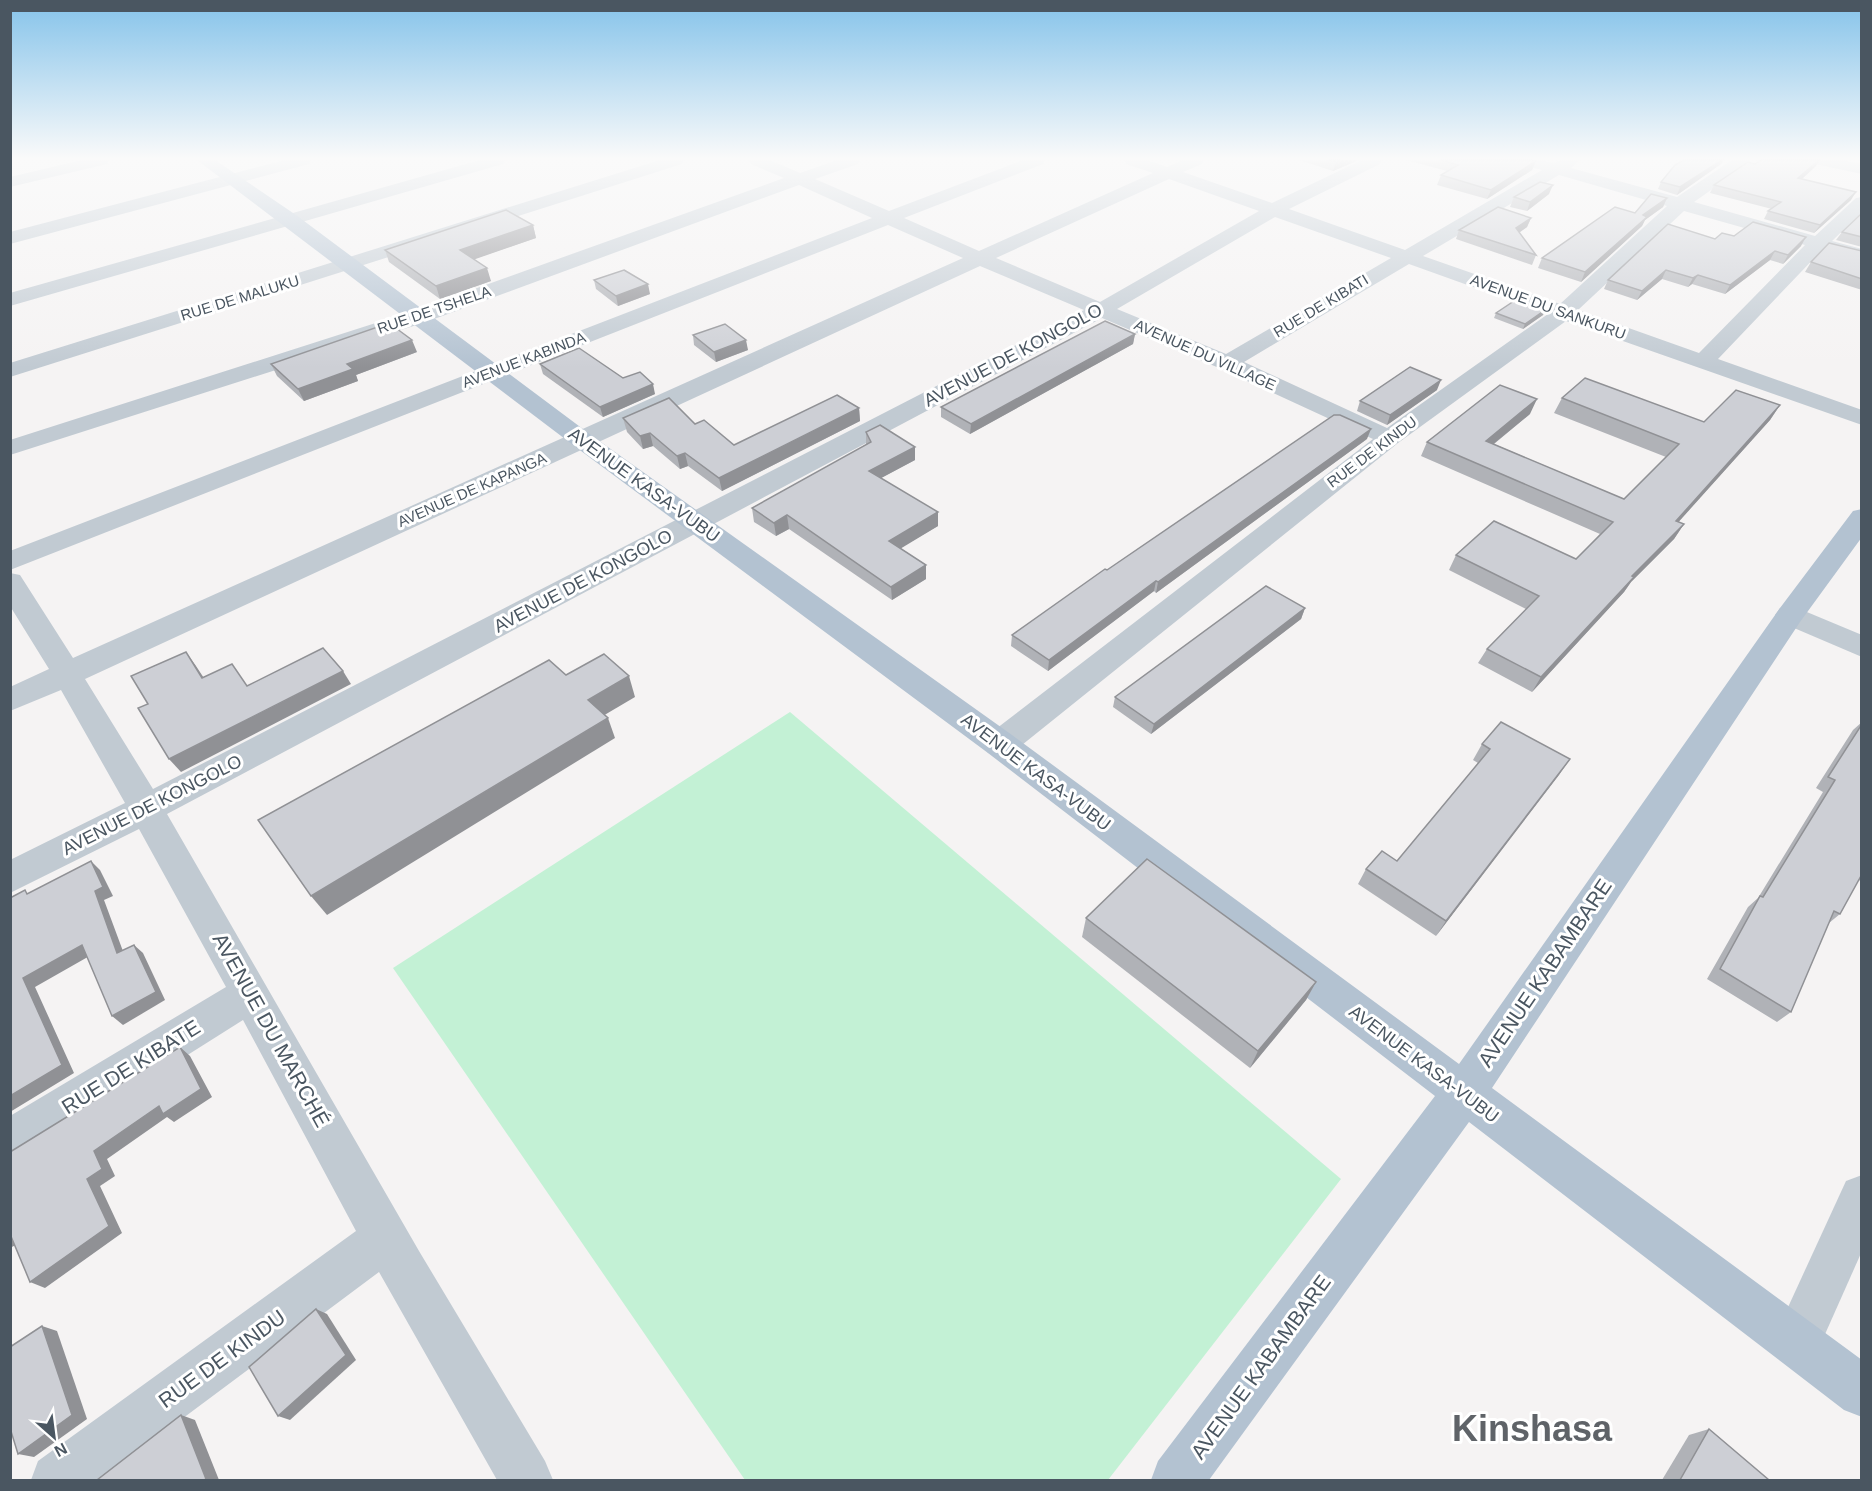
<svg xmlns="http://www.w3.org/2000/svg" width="1872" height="1491" viewBox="0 0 1872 1491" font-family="Arial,sans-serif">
	<rect width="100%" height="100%" fill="#f5f3f3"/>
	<polygon fill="#c3f1d5" points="790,712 1341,1179 1108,1480 745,1480 393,968"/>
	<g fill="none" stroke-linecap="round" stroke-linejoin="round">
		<g fill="#c1cad2" fill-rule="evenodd">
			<polygon points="82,160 109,160 107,164 10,187 10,177"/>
			<polygon points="285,160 311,160 309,164 10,244 10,232"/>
			<polygon points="480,160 505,160 503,164 10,306 10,293"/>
			<polygon points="660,160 684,160 682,164 10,377 10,363"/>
			<path d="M749,160H770L800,173L837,160H860L858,164L815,179L889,211L1023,160H1045L1043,164L904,218L979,251L1153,173L1126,164L1124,160H1147L1167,167L1183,160H1204L1202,164L1183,172L1272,203L1362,160H1382L1380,164L1289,209L1405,250L1542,170L1518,164L1516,160H1541L1554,163L1561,160H1580L1571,168L1677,197L1732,160H1750L1748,164L1694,202L1815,236L1856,198L1862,197V212L1832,241L1862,249V261L1822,250L1718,359L1862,410V425L1566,321L1398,443L1012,753L1000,756L988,753L984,744L988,735L1373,439L1219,368L1102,318L167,814L419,1251L545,1461L553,1480H497L379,1272L100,1480H31L38,1461L356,1231L243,1020L26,1157L10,1163V1116L226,987L139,829L10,893V860L125,803L61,690L10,711V687L49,669L10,606V573L20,575L73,658L963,258L888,225L10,570V551L872,218L799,185L426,322L10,455V440L410,312L784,178L751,164ZM1559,175L1667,206L1560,304L1423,256ZM1169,179L1259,211L1100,302L996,258ZM1684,211L1805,245L1699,353L1578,310ZM1275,217L1391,258L1226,354L1117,309ZM1409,264L1548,314L1387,428L1244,362ZM980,266L1084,310L153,789L85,679Z"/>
			<polygon points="1813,160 1842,160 1862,164 1862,174 1815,164"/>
			<polygon points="1790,605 1862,635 1862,657 1780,622 1775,615 1780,608"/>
			<polygon points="1862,1175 1862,1251 1814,1359 1797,1367 1780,1359 1772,1342 1846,1181"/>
		</g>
		<polygon fill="#b3c2d1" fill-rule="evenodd" points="197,160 215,160 296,215 591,435 1012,735 1459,1064 1780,608 1853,511 1862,509 1862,537 1800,622 1492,1088 1862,1360 1862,1417 1844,1410 1469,1122 1209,1480 1151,1480 1158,1461 1435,1096 988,753 573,445"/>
	</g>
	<g fill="#b0b2b7">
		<polygon points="1299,160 1359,160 1333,171"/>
		<polygon points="1406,160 1532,160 1536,161 1532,170 1487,199 1437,185 1441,175 1447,171"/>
		<polygon points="1684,160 1724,160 1721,164 1677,195 1658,189 1661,182"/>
		<polygon points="1755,164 1816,166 1802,179 1851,200 1814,233 1764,219 1768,211 1772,209 1710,193 1714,185"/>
		<polygon points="1549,194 1527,211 1510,207 1514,197"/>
		<polygon points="1667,198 1663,207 1645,220 1642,226 1581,282 1538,268 1542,258"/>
		<polygon points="1862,213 1862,247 1836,240 1842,232"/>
		<polygon points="1531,218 1527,227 1519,232 1536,255 1532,265 1456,239 1459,230"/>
		<polygon points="533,225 536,238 474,259 491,281 440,299 389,262 385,250"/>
		<polygon points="1734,236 1801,246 1783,264 1770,260 1725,294 1692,284 1688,287 1662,279 1637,300 1604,289 1608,280 1715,239"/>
		<polygon points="1862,251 1862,290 1805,272 1811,262"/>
		<polygon points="594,280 650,294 618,306 596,289"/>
		<polygon points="1545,310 1543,315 1523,329 1494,318 1496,313"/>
		<polygon points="1135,334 1133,344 970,434 941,417 941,407"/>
		<polygon points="693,335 748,350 716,362 694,345"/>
		<polygon points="417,352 356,375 358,381 304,401 277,376 271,364"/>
		<polygon points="540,364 623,378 655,394 603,417 543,374"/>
		<polygon points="1437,390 1387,425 1357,411 1360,401"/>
		<polygon points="1562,398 1704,422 1780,405 1770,420 1678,522 1684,524 1674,539 1631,582 1624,592 1532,692 1478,663 1487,649 1526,609 1449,570 1456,555 1576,559 1600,534 1421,456 1427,442 1530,414 1494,444 1624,499 1666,457 1554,413"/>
		<polygon points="859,408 860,421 722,491 688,466 680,469 653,446 643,449 627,432 623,418 695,424 734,445"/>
		<polygon points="866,432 915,460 881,478 938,526 900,548 926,565 926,579 892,600 789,529 776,536 754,522 752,508 866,445"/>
		<polygon points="1367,439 1156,593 1154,591 1048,671 1011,646 1012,635 1107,570"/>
		<polygon points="1305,608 1301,619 1151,734 1113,707 1115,697"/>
		<polygon points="1862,722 1862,881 1858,880 1840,914 1829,923 1791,1012 1777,1022 1707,979 1748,907 1758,898 1823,792 1816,788 1853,730"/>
		<polygon points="1482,744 1570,759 1436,936 1358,884 1366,869 1397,861 1478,763 1473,760"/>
		<polygon points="1086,918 1316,982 1306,1000 1250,1068 1082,937"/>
		<polygon points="1709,1429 1769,1480 1662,1480 1689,1435"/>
	</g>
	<g fill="#909195">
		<polygon points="1341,160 1359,160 1333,171 1336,162"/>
		<polygon points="1722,160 1724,160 1721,164 1677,195 1680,187"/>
		<polygon points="1820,160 1816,166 1794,186 1798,178"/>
		<polygon points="1536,161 1532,170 1487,199 1491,190"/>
		<polygon points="1553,185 1549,194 1527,211 1530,202"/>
		<polygon points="1856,192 1851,200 1814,233 1820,225"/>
		<polygon points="1667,198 1663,207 1645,220 1642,226 1581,282 1585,272 1643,215"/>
		<polygon points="1531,218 1527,227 1512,238 1516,228"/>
		<polygon points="533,225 536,238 464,263 460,250"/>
		<polygon points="1806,237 1801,246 1783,264 1788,255"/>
		<polygon points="1775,251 1770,260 1725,294 1730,285"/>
		<polygon points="487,268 491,281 440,299 436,286"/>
		<polygon points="1666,270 1662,279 1637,300 1642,291"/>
		<polygon points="1698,275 1692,284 1688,287 1693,278"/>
		<polygon points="648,284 650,294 618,306 616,296"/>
		<polygon points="1545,310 1543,315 1523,329 1525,324"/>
		<polygon points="1135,334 1133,344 970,434 971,424"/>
		<polygon points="412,340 417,352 356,375 358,381 304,401 298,389 347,364"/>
		<polygon points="746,340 748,350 716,362 714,352"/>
		<polygon points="1441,380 1437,390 1387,425 1390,415"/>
		<polygon points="653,384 655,394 603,417 600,407"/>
		<polygon points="1537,399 1530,414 1480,455 1486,441"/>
		<polygon points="1780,405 1770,420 1666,536 1676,521"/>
		<polygon points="859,408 860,421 722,491 719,478"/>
		<polygon points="1371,429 1367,439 1156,593 1158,582"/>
		<polygon points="650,433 653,446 643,449 640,436"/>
		<polygon points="915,447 915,460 870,484 869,471"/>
		<polygon points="685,453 688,466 680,469 677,456"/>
		<polygon points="938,512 938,526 890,555 889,541"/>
		<polygon points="787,515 789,529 776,536 774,523"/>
		<polygon points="1684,524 1674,539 1631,582 1624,592 1532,692 1541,677 1632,576"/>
		<polygon points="926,565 926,579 892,600 891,587"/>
		<polygon points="1156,581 1154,591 1048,671 1049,660"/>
		<polygon points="1305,608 1301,619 1151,734 1154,724"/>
		<polygon points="186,652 196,666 213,692 202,678"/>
		<polygon points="343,671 351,684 181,772 169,759"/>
		<polygon points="629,676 635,697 596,720 588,700"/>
		<polygon points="608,718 615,738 327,915 311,896"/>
		<polygon points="1570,759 1559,775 1436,936 1446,921"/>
		<polygon points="91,861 100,870 113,896 104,900 127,962 117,953 95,891"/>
		<polygon points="82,945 93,954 35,987 74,1073 10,1112 10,1096 23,978"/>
		<polygon points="134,945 143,953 165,1000 123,1025 112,1016"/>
		<polygon points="1316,982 1306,1000 1250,1068 1258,1051"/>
		<polygon points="180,1047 190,1056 212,1097 174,1122 167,1117 107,1159 115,1176 100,1186 122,1233 45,1288 30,1282 87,1179 94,1151"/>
		<polygon points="10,1233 25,1240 10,1248"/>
		<polygon points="316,1309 327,1314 356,1360 290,1420 278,1416"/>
		<polygon points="42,1326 57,1331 87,1419 34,1457 18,1454"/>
		<polygon points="181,1415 195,1420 219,1480 204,1480"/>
	</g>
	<g fill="#cdcfd5" stroke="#909195" stroke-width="1.5">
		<polygon points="1329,160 1341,160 1336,162"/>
		<polygon points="1441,160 1532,160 1536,161 1491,190 1441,175 1458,165"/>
		<polygon points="1684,160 1722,160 1680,187 1661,182 1675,165"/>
		<polygon points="1761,160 1819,160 1798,178 1856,192 1820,225 1768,211 1781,202 1714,185 1748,162 1755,164"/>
		<polygon points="1540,182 1553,185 1530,202 1514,197"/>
		<polygon points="1651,194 1667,198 1643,215 1647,217 1585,272 1542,258 1615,207 1635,213"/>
		<polygon points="1498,207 1531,218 1516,228 1536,255 1459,230"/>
		<polygon points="506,210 533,225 460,250 487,268 436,286 385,250"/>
		<polygon points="1862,213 1862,237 1842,232"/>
		<polygon points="1753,222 1806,237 1788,255 1775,251 1730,285 1698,275 1693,278 1666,270 1642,291 1608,280 1668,224 1715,239 1722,233 1734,236"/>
		<polygon points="1829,243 1862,251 1862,279 1811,262"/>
		<polygon points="624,270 648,284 616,296 594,280"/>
		<polygon points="1517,299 1545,310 1525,324 1496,313"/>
		<polygon points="1105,321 1135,334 971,424 941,407"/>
		<polygon points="389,323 412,340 347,364 353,369 298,389 271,364"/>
		<polygon points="725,324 746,340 714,352 693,335"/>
		<polygon points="579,348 623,378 640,372 653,384 600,407 540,364"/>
		<polygon points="1410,367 1441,380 1390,415 1360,401"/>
		<polygon points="1585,378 1704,422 1736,390 1780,405 1676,521 1684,524 1632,576 1634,577 1541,677 1487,649 1539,596 1456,555 1494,521 1576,559 1613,522 1427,442 1500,385 1537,399 1486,441 1624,499 1679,444 1562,398"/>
		<polygon points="837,395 859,408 719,478 685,453 677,456 650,433 640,436 623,418 669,398 695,424 704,420 734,445"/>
		<polygon points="1334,415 1340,415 1371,429 1158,582 1156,581 1049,660 1012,635 1105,569 1107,570"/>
		<polygon points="880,425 915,447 869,471 938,512 889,541 926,565 891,587 787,515 774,523 752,508 871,442 866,432"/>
		<polygon points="1266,586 1305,608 1154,724 1115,697"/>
		<polygon points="323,648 343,671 169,759 138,708 148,704 131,676 186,652 202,678 232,664 247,686"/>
		<polygon points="604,654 629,676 588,700 608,718 311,896 258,820 549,660 566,675"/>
		<polygon points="1501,722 1570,759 1446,921 1366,869 1382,851 1397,861 1490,749 1482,744"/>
		<polygon points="1862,724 1862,874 1840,914 1834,911 1791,1012 1720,969 1760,896 1763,897 1835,780 1828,777"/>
		<polygon points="1147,859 1316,982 1258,1051 1086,918"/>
		<polygon points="91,861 103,887 95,891 117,953 134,945 156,992 112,1016 82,945 23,978 62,1065 10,1096 10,898 25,890 27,894"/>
		<polygon points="180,1047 201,1089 163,1114 159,1106 94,1151 102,1169 87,1179 109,1226 30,1282 10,1234 10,1152"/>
		<polygon points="316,1309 346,1355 278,1416 249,1367"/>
		<polygon points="42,1326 72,1415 18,1454 10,1428 10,1347"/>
		<polygon points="181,1415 206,1479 204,1480 97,1480"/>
		<polygon points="1709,1429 1769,1480 1680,1480"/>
	</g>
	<linearGradient id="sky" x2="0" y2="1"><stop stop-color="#85c3ea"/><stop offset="0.43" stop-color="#fafafa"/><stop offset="1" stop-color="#fafafa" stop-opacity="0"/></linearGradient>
	<rect width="1872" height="368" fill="url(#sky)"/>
	<g text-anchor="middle" stroke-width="6" stroke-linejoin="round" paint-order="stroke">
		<g font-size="15" fill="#4a5661" stroke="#fff">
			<text transform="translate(240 298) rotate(-17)" y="5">RUE DE MALUKU</text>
			<text transform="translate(1321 306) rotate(-31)" y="5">RUE DE KIBATI</text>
			<text transform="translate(1548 307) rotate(20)" y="5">AVENUE DU SANKURU</text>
			<text transform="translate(434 310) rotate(-19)" y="5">RUE DE TSHELA</text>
			<text transform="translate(1205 355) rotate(24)" y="5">AVENUE DU VILLAGE</text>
			<text transform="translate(524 360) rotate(-21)" y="5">AVENUE KABINDA</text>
			<text transform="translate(1372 452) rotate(-37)" y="5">RUE DE KINDU</text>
			<text transform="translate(472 490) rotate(-24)" y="5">AVENUE DE KAPANGA</text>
		</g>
		<g font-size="18" fill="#4a5661" stroke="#fff">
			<text transform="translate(1013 355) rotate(-28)" y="6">AVENUE DE KONGOLO</text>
			<text transform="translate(644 485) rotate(36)" y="6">AVENUE KASA-VUBU</text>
			<text transform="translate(583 581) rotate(-28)" y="6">AVENUE DE KONGOLO</text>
			<text transform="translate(1036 772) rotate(37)" y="6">AVENUE KASA-VUBU</text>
			<text transform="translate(152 805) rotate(-27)" y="6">AVENUE DE KONGOLO</text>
			<text transform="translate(1424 1064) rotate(37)" y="6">AVENUE KASA-VUBU</text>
		</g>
		<g font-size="21" fill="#4a5661" stroke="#fff">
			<text transform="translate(1545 973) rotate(-56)" y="7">AVENUE KABAMBARE</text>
			<text transform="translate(271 1030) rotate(61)" y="7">AVENUE DU MARCHÉ</text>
			<text transform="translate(131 1067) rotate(-32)" y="7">RUE DE KIBATE</text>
			<text transform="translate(222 1359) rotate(-36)" y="7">RUE DE KINDU</text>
			<text transform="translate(1261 1367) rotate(-54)" y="7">AVENUE KABAMBARE</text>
		</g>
		<g font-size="36" font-weight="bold" fill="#5f6368" stroke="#fff">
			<text x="1532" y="1441">Kinshasa</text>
		</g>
	</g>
	<rect width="1872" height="1491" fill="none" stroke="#4a5661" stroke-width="24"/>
	<g transform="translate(54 1437) rotate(152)" stroke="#ffffff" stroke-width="4.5" paint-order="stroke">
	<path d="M0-4.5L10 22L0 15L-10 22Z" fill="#4a5661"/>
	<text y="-9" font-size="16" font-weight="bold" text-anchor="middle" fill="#4a5661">N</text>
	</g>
</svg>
